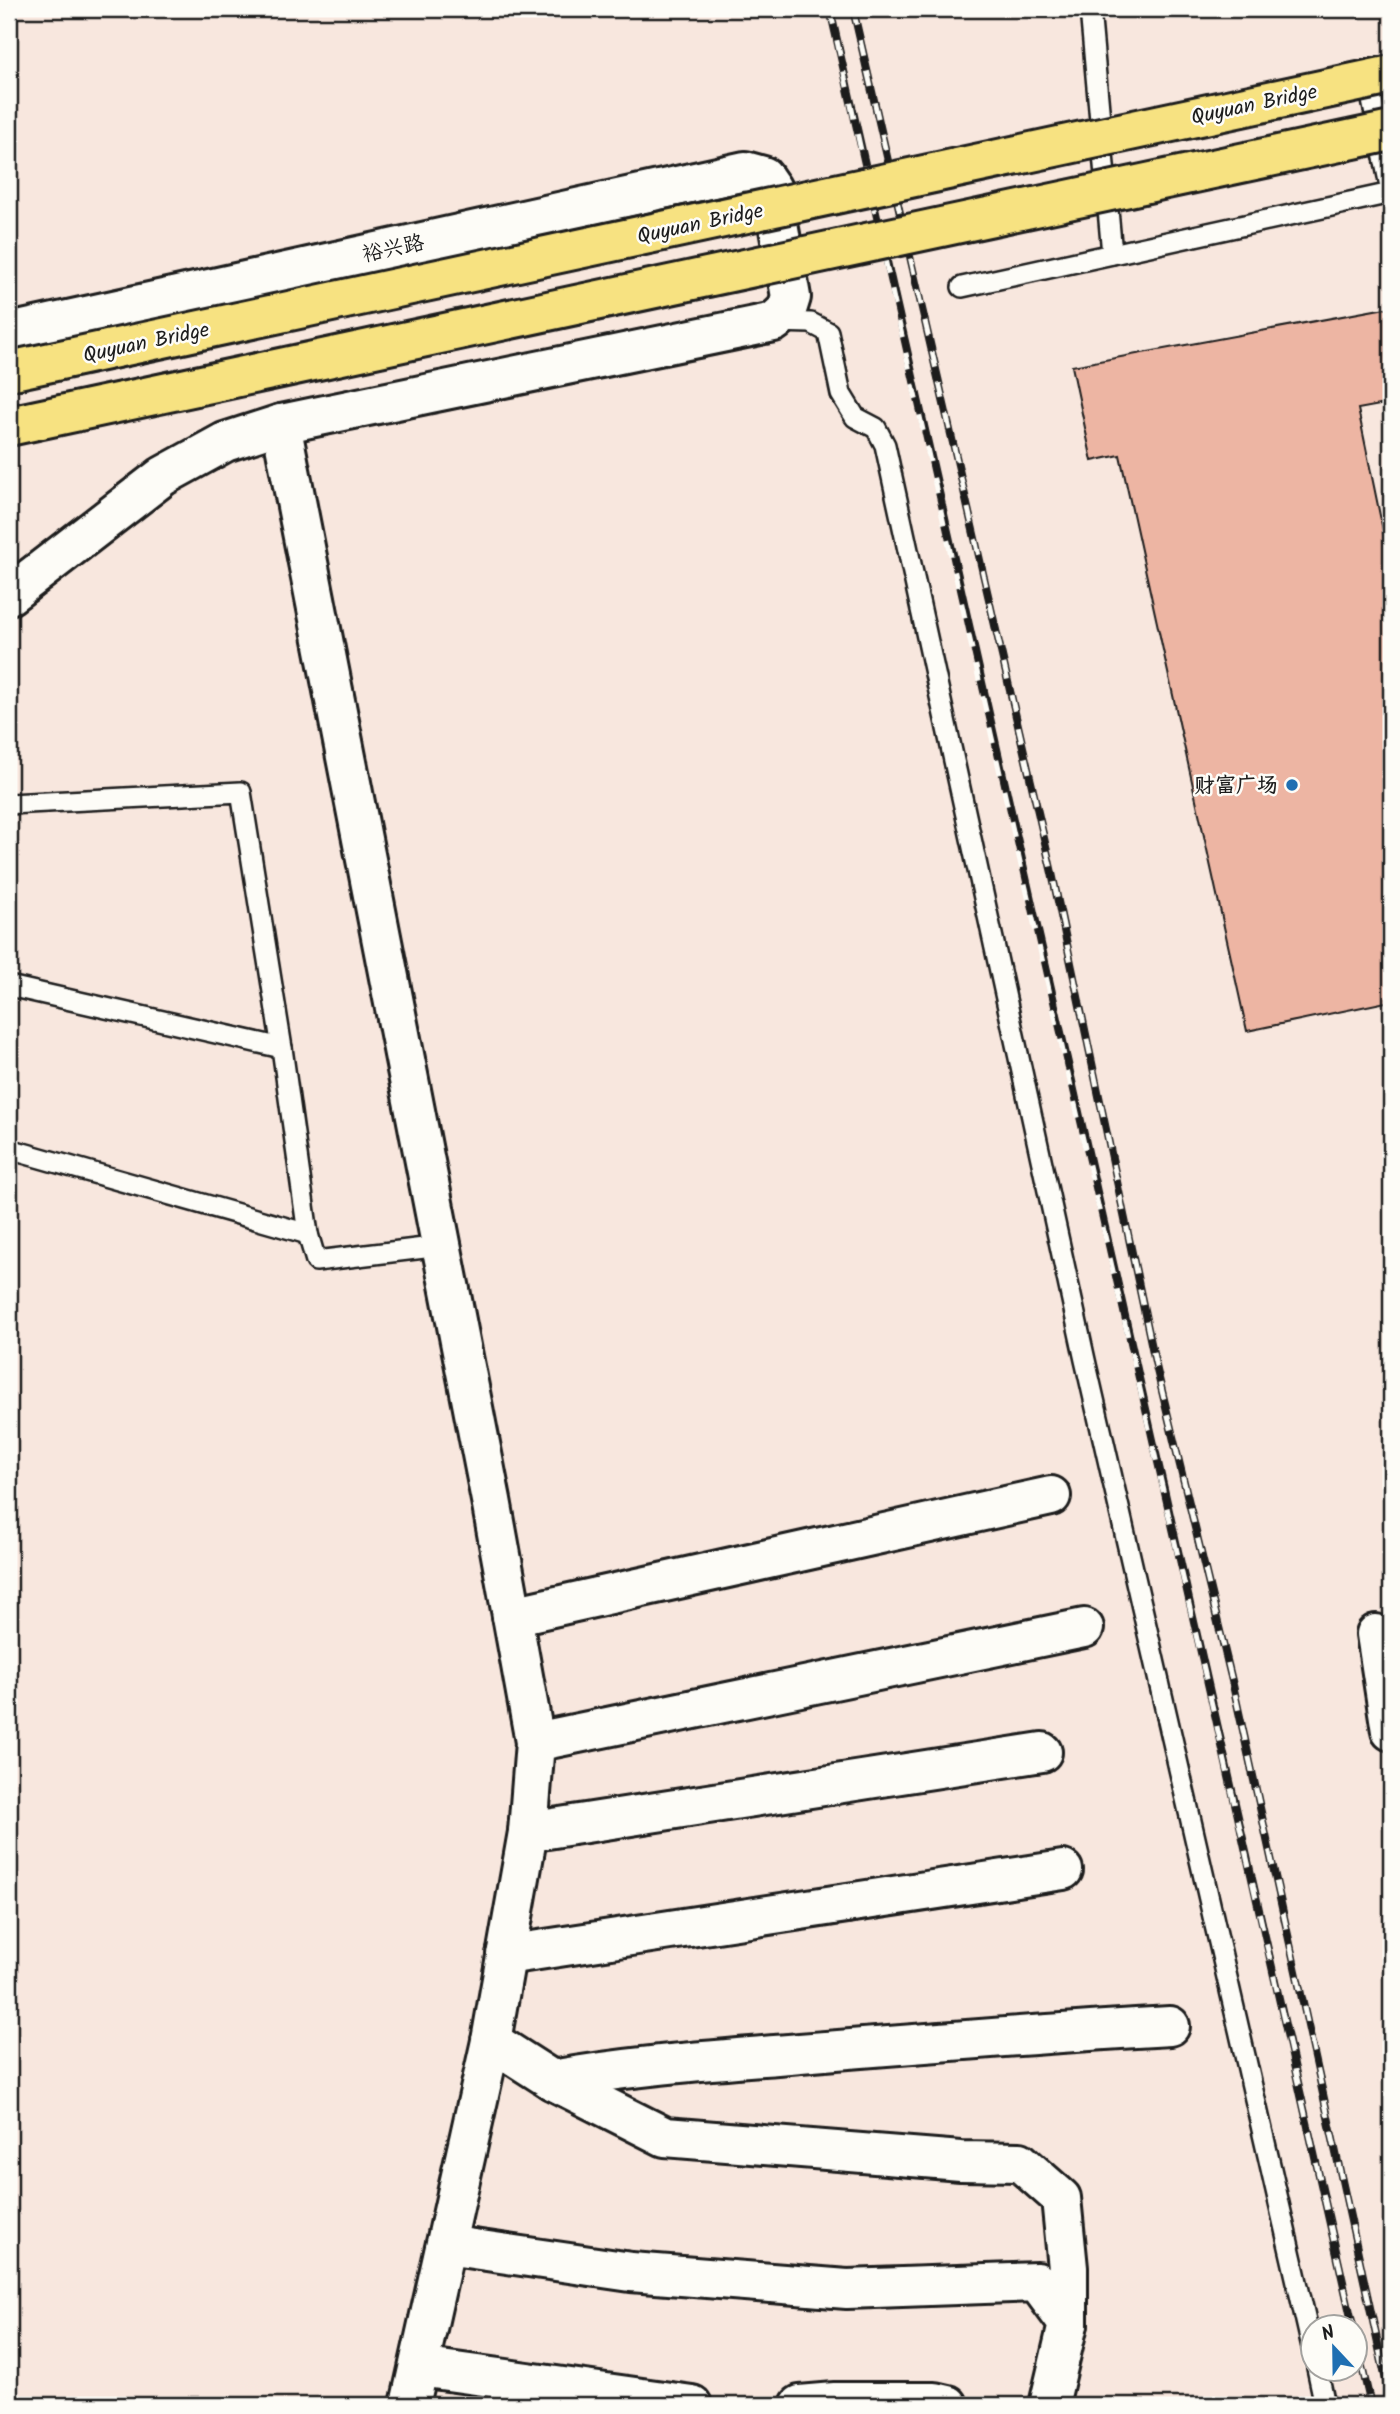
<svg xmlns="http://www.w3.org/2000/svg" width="1400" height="2414" viewBox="0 0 1400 2414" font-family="Kalam,'LXGW WenKai TC',sans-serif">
	<rect width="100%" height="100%" fill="#f8e7de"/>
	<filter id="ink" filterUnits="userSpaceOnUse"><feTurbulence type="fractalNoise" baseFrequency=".0143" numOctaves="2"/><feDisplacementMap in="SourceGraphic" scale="14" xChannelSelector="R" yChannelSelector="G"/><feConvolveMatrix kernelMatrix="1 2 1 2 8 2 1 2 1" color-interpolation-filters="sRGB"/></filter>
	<g filter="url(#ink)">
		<polygon fill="#edb5a3" stroke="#1c1c1c" stroke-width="2" points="1391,307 1391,403 1358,409 1391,569 1391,1001 1247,1031 1120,455 1092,461 1072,366"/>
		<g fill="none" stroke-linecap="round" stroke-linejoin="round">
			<defs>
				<g id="service">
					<polyline points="1090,9 1112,254"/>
					<polyline points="1373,76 1368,81 1391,191"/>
					<polyline points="962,287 1391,193"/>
					<polyline points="774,322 811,323 828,332 841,394 855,417 876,428 885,445 1085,1360 1312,2347"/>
					<polyline points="9,804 241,792 282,1048 308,1234 316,1261 441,1246"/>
					<polyline points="9,986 282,1048"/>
					<polyline points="9,1149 308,1234"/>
					<polyline points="1317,2368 1325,2405"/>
				</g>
				<g id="minor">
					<polyline points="9,333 745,171 763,176 772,189 791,297 787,310 774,322 281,424 225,442 163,476 9,595"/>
					<polyline points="281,424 491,1500 535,1742 528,1832 491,2041 410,2405"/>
					<polyline points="512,1616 1051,1496"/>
					<polyline points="1376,1634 1391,1731"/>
					<polyline points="535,1742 1084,1628"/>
					<polyline points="528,1832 1042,1752"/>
					<polyline points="506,1955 1063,1870"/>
					<path d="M491,2041L552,2080C633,2065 717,2060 800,2053C923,2043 1046,2033 1170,2026"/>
					<polyline points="552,2080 665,2137 961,2161 1020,2162 1061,2198 1068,2268 1068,2324"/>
					<polyline points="446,2245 631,2272 847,2289 1037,2282 1068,2324 1049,2405"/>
					<polyline points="419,2367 692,2405"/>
					<polyline points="800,2405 835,2402 935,2402 948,2405"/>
				</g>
			</defs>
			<use href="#service" stroke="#1c1c1c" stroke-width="24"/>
			<use href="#minor" stroke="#1c1c1c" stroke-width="44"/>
			<use href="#service" stroke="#fdfcf7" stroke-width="19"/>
			<use href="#minor" stroke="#fdfcf7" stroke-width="38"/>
			<defs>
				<g id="rail">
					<path d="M830,9C999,783 1179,1554 1353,2326"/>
					<polyline points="853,9 1052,873 1155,1362 1233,1685 1391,2403"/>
					<polyline points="1354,2333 1371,2405"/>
				</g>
			</defs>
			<use href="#rail" stroke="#1c1c1c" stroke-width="8"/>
			<use href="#rail" stroke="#fdfcf7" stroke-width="5" stroke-dasharray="16" stroke-linecap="butt"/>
			<defs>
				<g id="primary-bridge">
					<polyline points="9,371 1391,75"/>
					<polyline points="9,426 1391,131"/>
				</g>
			</defs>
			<use href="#primary-bridge" stroke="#1c1c1c" stroke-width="44" stroke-linecap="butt"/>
			<use href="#primary-bridge" stroke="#f7e281" stroke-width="38"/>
		</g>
	</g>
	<circle fill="#1f6fb2" stroke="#fdfcf7" stroke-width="2.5" cx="1292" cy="785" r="7"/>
	<g text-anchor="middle" stroke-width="5" stroke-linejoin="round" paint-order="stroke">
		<g font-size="21" fill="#1c1c1c" stroke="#fdfcf7">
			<text transform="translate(1254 104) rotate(-12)" y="7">Quyuan Bridge</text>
			<text transform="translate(700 223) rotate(-12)" y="7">Quyuan Bridge</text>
			<text transform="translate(393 248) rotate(-12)" y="7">裕兴路</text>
			<text transform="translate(146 342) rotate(-12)" y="7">Quyuan Bridge</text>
		</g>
		<g font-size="21" font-weight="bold" fill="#1c1c1c" stroke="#fdfcf7" text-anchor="end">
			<text x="1278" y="792">财富广场</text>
		</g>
	</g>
	<rect width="1400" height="2414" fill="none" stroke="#fdfcf7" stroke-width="35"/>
	<rect x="18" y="18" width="1365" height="2379" fill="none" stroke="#1c1c1c" stroke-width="2.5" filter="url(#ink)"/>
	<g transform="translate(1334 2348) rotate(338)"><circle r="33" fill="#fdfcf7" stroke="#a3a29f" stroke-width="2"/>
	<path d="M0-5L12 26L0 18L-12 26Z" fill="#1f6fb2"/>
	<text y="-10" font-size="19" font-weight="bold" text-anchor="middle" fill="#1c1c1c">N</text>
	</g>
</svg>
